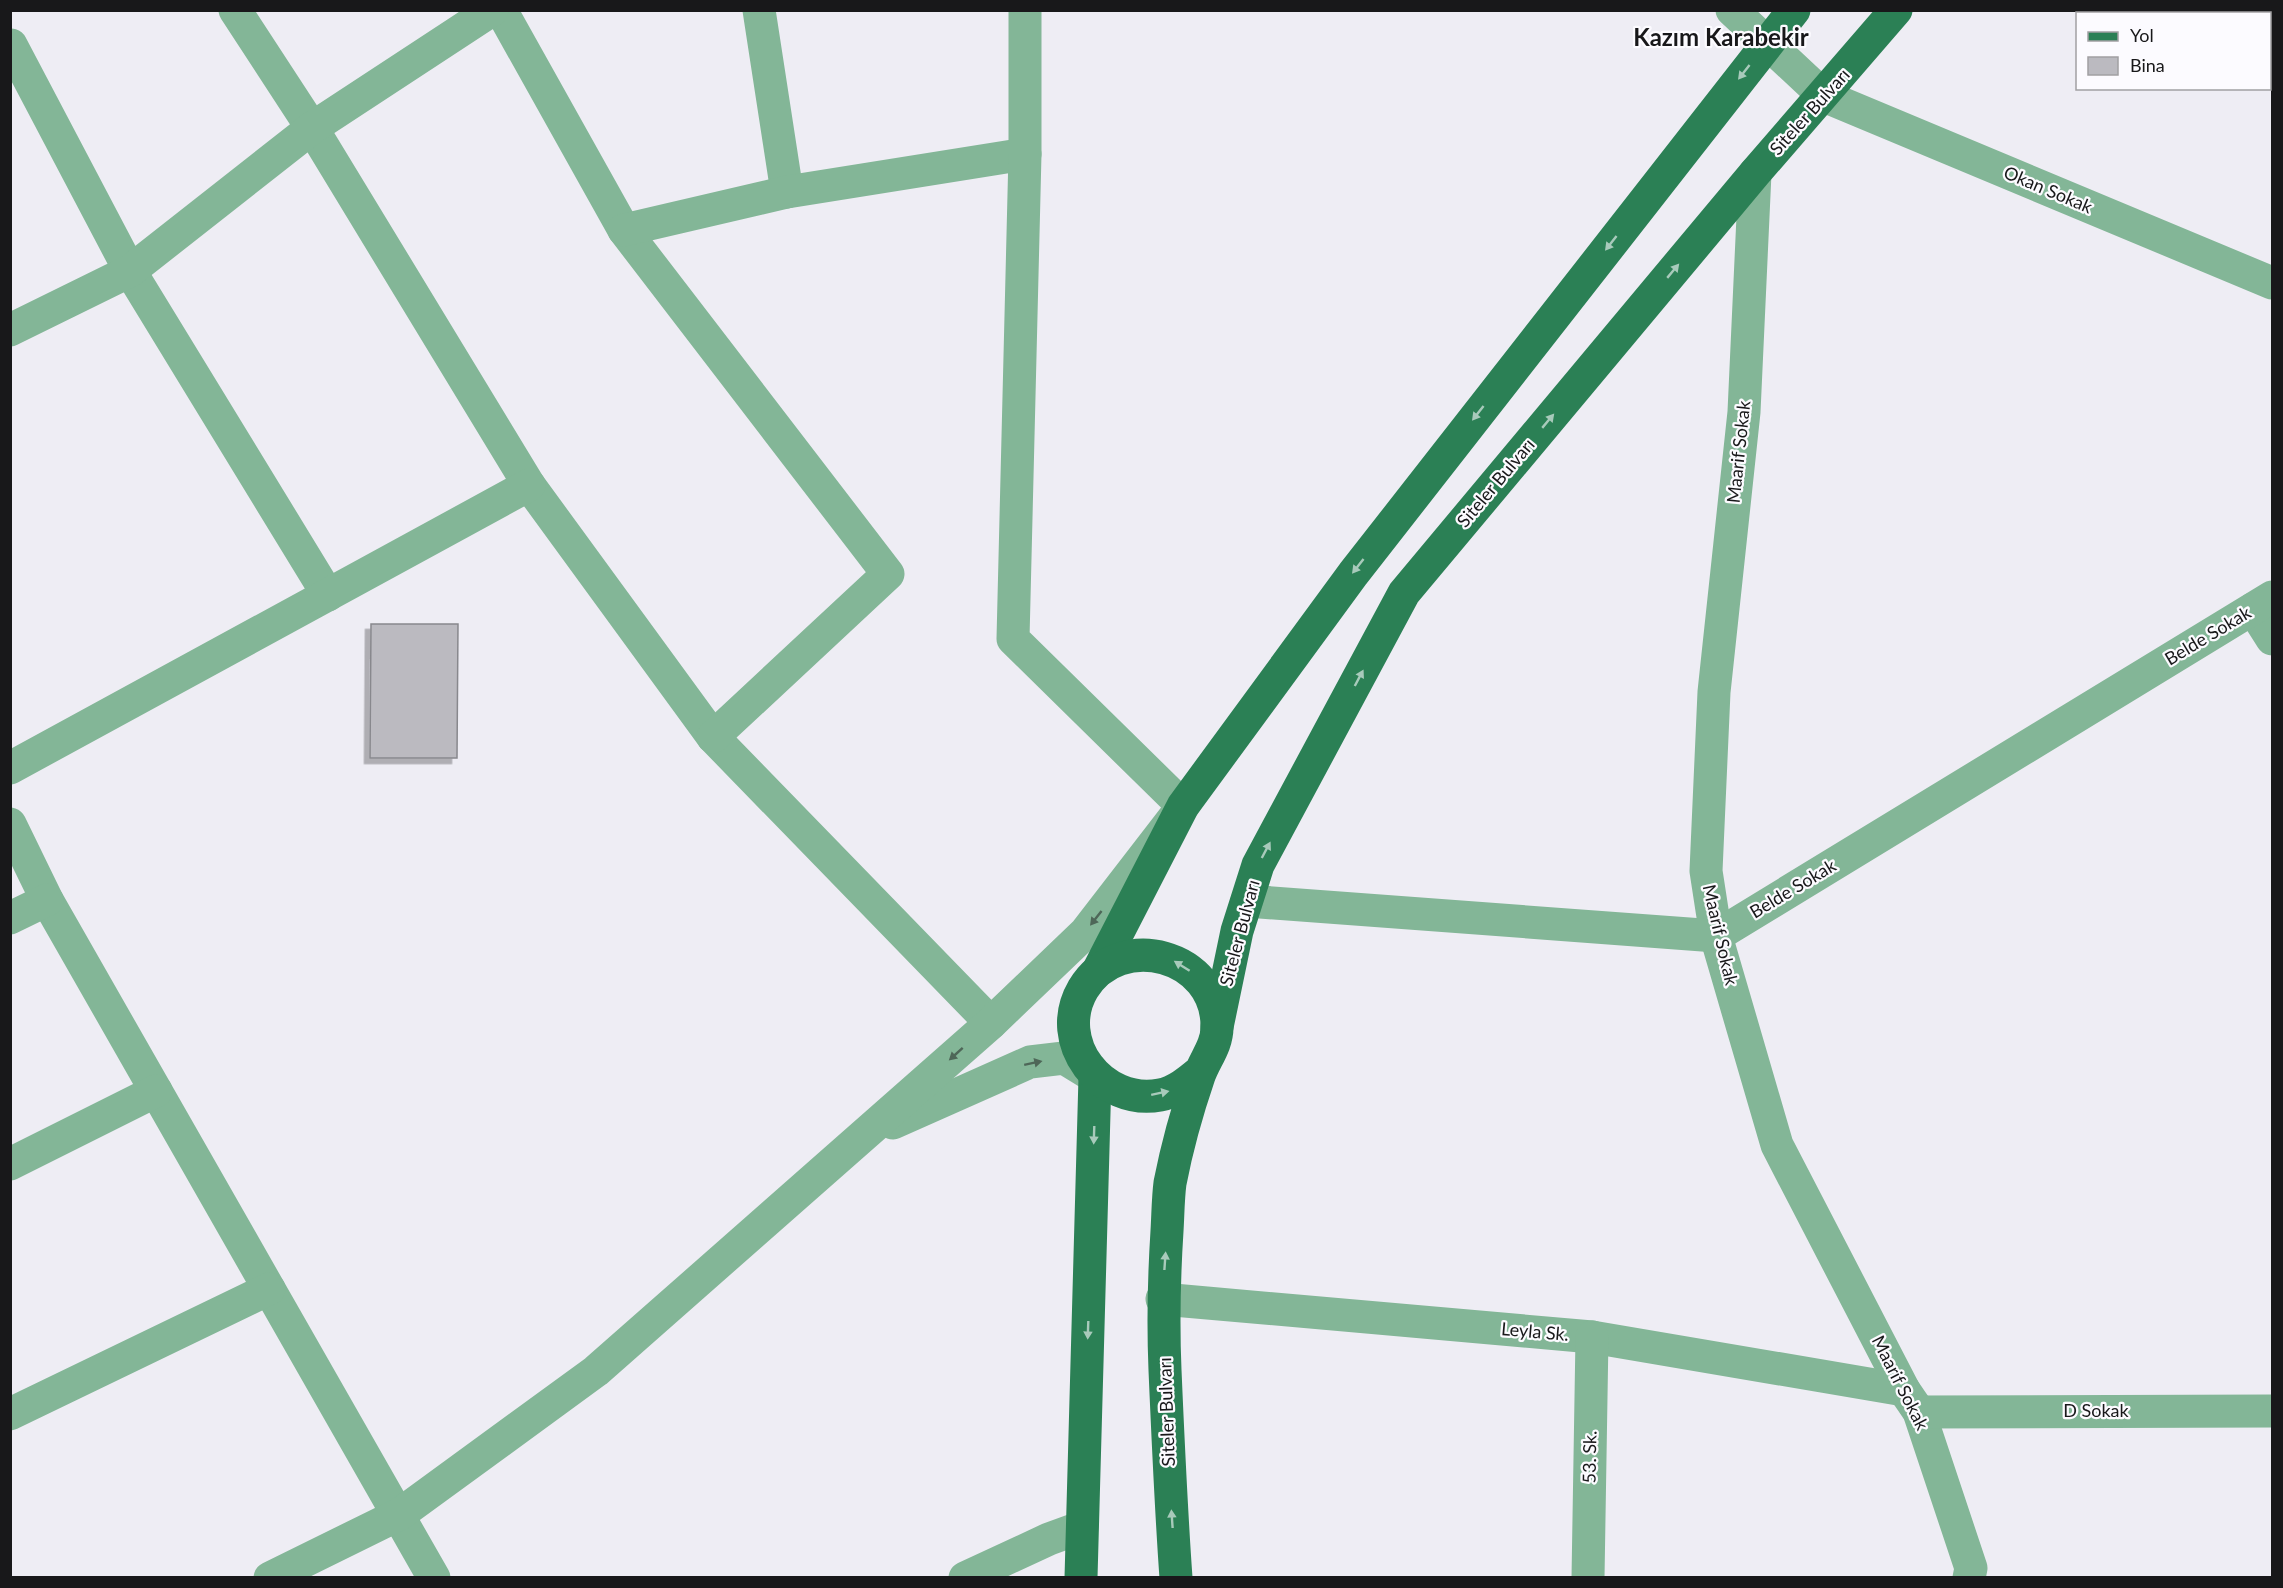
<svg xmlns="http://www.w3.org/2000/svg" width="2283" height="1588" viewBox="0 0 2283 1588" font-family="Lato,sans-serif">
	<defs>
		<filter id="shadow"><feDropShadow dx="-5.5" dy="5.5" stdDeviation="0" flood-color="#0004"/></filter>
	</defs>
	<rect width="100%" height="100%" fill="#eeedf4"/>
	<polygon fill="#bbbac0" stroke="#88888d" stroke-width="1.5" filter="url(#shadow)" points="371,624 458,624 457,758 370,758"/>
	<g fill="none" stroke-linecap="round" stroke-linejoin="round">
		<g stroke="#83b697" stroke-width="33">
			<polyline points="235,10 312,128 529,485 713,737 991,1023"/>
			<polyline points="501,10 624,230 888,574 713,737"/>
			<polyline points="759,10 787,192"/>
			<polyline points="1732,10 1824,96 2272,283"/>
			<polyline points="11,45 130,271 328,595"/>
			<polyline points="1755,173 1744,412 1714,692 1706,871 1716,936 1777,1145 1904,1390 1919,1412 1971,1568 1969,1578"/>
			<polyline points="624,230 787,192 1025,154"/>
			<polyline points="10,330 130,271 312,128 492,10"/>
			<polyline points="2253,609 2272,639"/>
			<polyline points="10,768 529,485"/>
			<polyline points="10,824 47,900 434,1578"/>
			<polyline points="1247,901 1716,936 2272,597"/>
			<polyline points="10,918 47,900"/>
			<polyline points="893,1123 1030,1062 1064,1058 1095,1077"/>
			<polyline points="10,1164 156,1091"/>
			<polyline points="1162,1299 1592,1337 1904,1390"/>
			<polyline points="1919,1412 2272,1411"/>
			<polyline points="10,1414 269,1289"/>
			<polyline points="270,1578 400,1514 596,1371 991,1023 1085,933 1183,806 1013,639 1025,154 1025,10"/>
			<polyline points="965,1578 1049,1539 1082,1527"/>
			<polyline points="1588,1578 1592,1337"/>
		</g>
		<g stroke="#2b8055" stroke-width="33">
			<polyline points="1098,971 1183,806 1353,574 1794,10"/>
			<polyline points="1217,1027 1237,931 1258,865 1404,593 1755,173 1896,10"/>
			<polyline points="1081,1578 1095,1077"/>
			<path d="M1176,1578C1171,1508 1168,1440 1165,1370C1163,1323 1164,1278 1167,1231C1168,1215 1168,1198 1170,1183C1177,1147 1187,1111 1199,1076C1205,1059 1217,1046 1217,1027C1218,955 1120,928 1083,989C1052,1042 1102,1106 1160,1095C1176,1092 1189,1081 1201,1071"/>
		</g>
	</g>
	<defs><path id="oneway-solid" d="M-6-.8H1V-3.2L6.5 0L1 3.2V.8H-6Z" transform="scale(1.5)"/></defs>
	<g fill="#a8cabb">
		<use href="#oneway-solid" transform="translate(1744 72) rotate(128)"/>
		<use href="#oneway-solid" transform="translate(1611 243) rotate(128)"/>
		<use href="#oneway-solid" transform="translate(1673 271) rotate(-50)"/>
		<use href="#oneway-solid" transform="translate(1478 413) rotate(128)"/>
		<use href="#oneway-solid" transform="translate(1548 421) rotate(-50)"/>
		<use href="#oneway-solid" transform="translate(1358 566) rotate(128)"/>
		<use href="#oneway-solid" transform="translate(1359 678) rotate(-62)"/>
		<use href="#oneway-solid" transform="translate(1266 850) rotate(-62)"/>
		<use href="#oneway-solid" transform="translate(1182 966) rotate(-148)"/>
		<use href="#oneway-solid" transform="translate(1160 1093) rotate(-12)"/>
		<use href="#oneway-solid" transform="translate(1094 1135) rotate(92)"/>
		<use href="#oneway-solid" transform="translate(1165 1261) rotate(-86)"/>
		<use href="#oneway-solid" transform="translate(1088 1330) rotate(92)"/>
		<use href="#oneway-solid" transform="translate(1172 1519) rotate(-94)"/>
	</g>
	<g fill="#4e6758">
		<use href="#oneway-solid" transform="translate(1096 918) rotate(128)"/>
		<use href="#oneway-solid" transform="translate(956 1054) rotate(138)"/>
		<use href="#oneway-solid" transform="translate(1033 1063) rotate(-12)"/>
	</g>
	<g text-anchor="middle" stroke-width="4.5" stroke-linejoin="round" paint-order="stroke">
		<g font-size="18" fill="#18181a" stroke="#fcfbff">
			<text transform="translate(1810 112) rotate(-48)" y="6">Siteler Bulvarı</text>
			<text transform="translate(2048 190) rotate(23)" y="6">Okan Sokak</text>
			<text transform="translate(1739 452) rotate(-84)" y="6">Maarif Sokak</text>
			<text transform="translate(1496 483) rotate(-50)" y="6">Siteler Bulvarı</text>
			<text transform="translate(2208 636) rotate(-31)" y="6">Belde Sokak</text>
			<text transform="translate(1793 889) rotate(-31)" y="6">Belde Sokak</text>
			<text transform="translate(1240 933) rotate(-75)" y="6">Siteler Bulvarı</text>
			<text transform="translate(1720 935) rotate(77)" y="6">Maarif Sokak</text>
			<text transform="translate(1535 1332) rotate(5)" y="6">Leyla Sk.</text>
			<text transform="translate(1900 1383) rotate(63)" y="6">Maarif Sokak</text>
			<text x="2096" y="1417">D Sokak</text>
			<text transform="translate(1167 1412) rotate(-92)" y="6">Siteler Bulvarı</text>
			<text transform="translate(1590 1457) rotate(-89)" y="6">53. Sk.</text>
		</g>
		<g font-size="24" font-weight="bold" fill="#18181a" stroke="#fcfbff">
			<text x="1721" y="46">Kazım Karabekir</text>
		</g>
	</g>
	<rect width="2283" height="1588" fill="none" stroke="#18181a" stroke-width="24"/>
	<rect x="2076" y="12" width="195" height="78" fill="#fcfbff" stroke="#a1a0a3" stroke-width="1.5"/>
	<rect x="2088" y="32" width="30" height="9" fill="#2b8055" stroke="#a1a0a3" stroke-width="1.5"/>
	<text x="2130" y="42" font-size="18" fill="#18181a">Yol</text>
	<rect x="2088" y="57" width="30" height="18" fill="#bbbac0" stroke="#a1a0a3" stroke-width="1.5"/>
	<text x="2130" y="72" font-size="18" fill="#18181a">Bina</text>
</svg>
